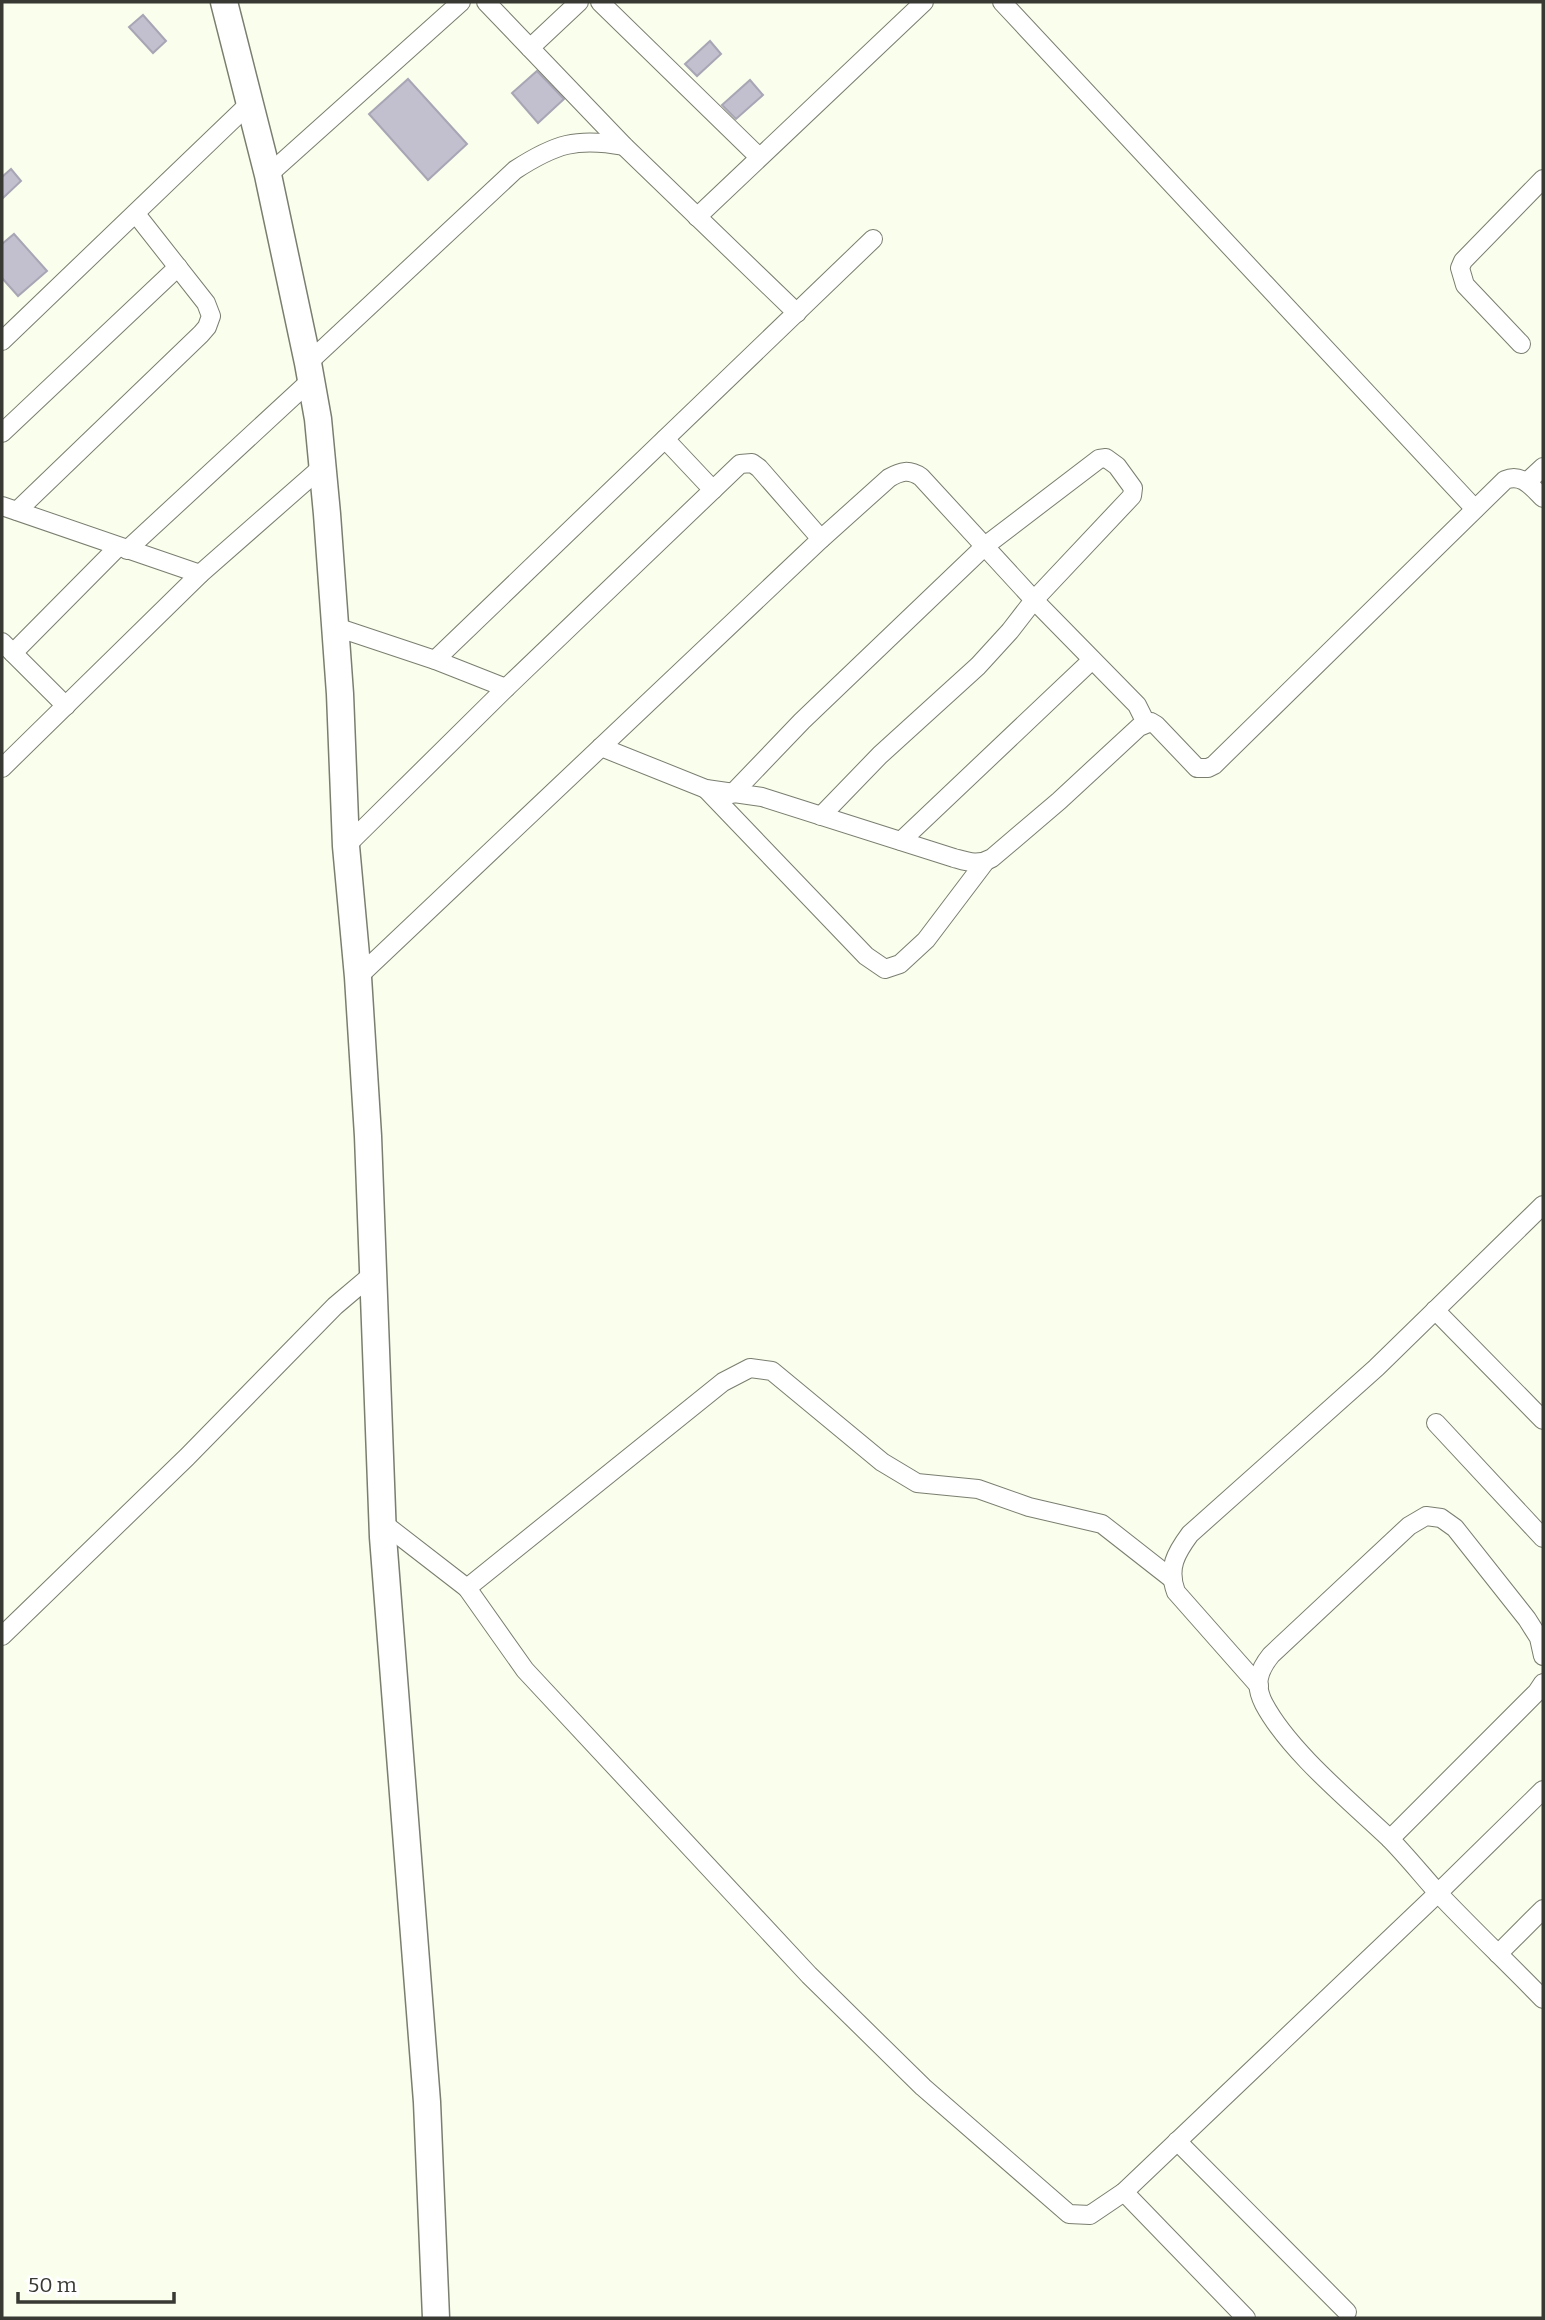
<svg xmlns="http://www.w3.org/2000/svg" width="1545" height="2320" viewBox="0 0 1545 2320" font-family="Bitter,serif">
	<rect width="100%" height="100%" fill="#f9feed"/>
	<g fill="#c2bfcf" stroke="#a8a5b5" stroke-width="2">
		<polygon points="143,15 166,41 153,53 129,27"/>
		<polygon points="710,41 721,54 697,76 685,64"/>
		<polygon points="537,71 564,99 538,123 512,93"/>
		<polygon points="408,79 467,144 428,180 369,114"/>
		<polygon points="750,80 763,95 736,119 722,105"/>
		<polygon points="11,169 21,181 2,199 2,177"/>
		<polygon points="14,234 47,271 18,296 2,278 2,244"/>
	</g>
	<g fill="none" stroke-linecap="round" stroke-linejoin="round">
		<defs>
			<g id="street">
				<polyline points="486,2 624,146 797,313"/>
				<polyline points="600,2 759,157"/>
				<polyline points="1002,2 1475,509"/>
				<polyline points="530,48 579,2"/>
				<polyline points="268,175 461,2"/>
				<polyline points="697,217 924,2"/>
				<polyline points="2,341 250,103"/>
				<polyline points="1521,344 1465,285 1460,268 1463,261 1543,179"/>
				<path d="M308,363L515,170C555,144 577,137 624,146"/>
				<polyline points="2,433 178,267"/>
				<polyline points="665,439 713,490"/>
				<polyline points="1527,482 1543,467"/>
				<polyline points="2,506 200,574"/>
				<polyline points="17,511 201,334 207,327 211,316 206,303 136,214"/>
				<polyline points="127,550 311,380"/>
				<polyline points="336,627 435,660 506,688"/>
				<polyline points="2,642 66,706"/>
				<polyline points="13,653 118,547"/>
				<polyline points="435,660 873,239"/>
				<path d="M601,747L706,789L762,797L954,858C968,862 978,866 992,858L1059,801L1139,727L1151,722L1156,725L1197,768H1208L1214,765L1505,480C1522,473 1532,487 1543,498"/>
				<polyline points="2,768 200,574 323,466"/>
				<polyline points="706,789 866,956 885,969 900,964 926,940 985,862"/>
				<polyline points="732,794 802,721 985,546 1099,459 1106,458 1117,466 1133,488 1132,496 1034,600 1010,631 978,666 880,755 821,816"/>
				<polyline points="901,841 1092,660"/>
				<polyline points="346,846 506,688 740,464 752,463 759,468 821,539"/>
				<path d="M358,977L821,539L889,478C901,471 909,469 921,477L1034,600L1137,705L1146,723"/>
				<polyline points="1435,1310 1543,1420"/>
				<polyline points="1436,1423 1543,1538"/>
				<polyline points="383,1523 467,1588 723,1382 750,1368 772,1371 882,1462 917,1483 978,1489 1029,1507 1102,1524 1171,1578"/>
				<polyline points="467,1588 525,1670 809,1975 923,2087 1069,2214 1090,2215 1124,2192 1438,1893 1543,1790"/>
				<polyline points="2,1636 187,1457 335,1306 374,1273"/>
				<path d="M1543,1656L1539,1638L1527,1619L1455,1528L1441,1518L1426,1516L1409,1526L1271,1655C1258,1671 1254,1685 1264,1704C1289,1751 1349,1800 1388,1837C1405,1854 1421,1874 1438,1893C1472,1929 1508,1963 1543,1999"/>
				<path d="M1259,1686L1176,1592C1167,1568 1176,1553 1190,1534L1376,1368L1543,1205"/>
				<polyline points="1390,1839 1537,1692 1543,1683"/>
				<polyline points="1498,1954 1543,1909"/>
				<polyline points="1177,2141 1347,2312"/>
				<polyline points="1124,2192 1246,2318"/>
			</g>
			<polyline id="secondary" points="224,2 268,175 308,363 318,419 327,514 340,694 346,846 358,977 368,1136 383,1537 427,2102 436,2318"/>
		</defs>
		<use href="#street" stroke="#797e6f" stroke-width="20"/>
		<use href="#secondary" stroke="#797e6f" stroke-width="29"/>
		<use href="#street" stroke="#fff" stroke-width="18"/>
		<use href="#secondary" stroke="#fff" stroke-width="26"/>
	</g>
	<rect width="1545" height="2320" fill="none" stroke="#373932" stroke-width="7"/>
	<path d="M18 2292v10h156v-10" fill="none" stroke="#373932" stroke-width="3.5"/>
	<text x="28" y="2292" font-size="21" fill="#373932" stroke="#ffffff" stroke-width="5" paint-order="stroke">50 m</text>
</svg>
